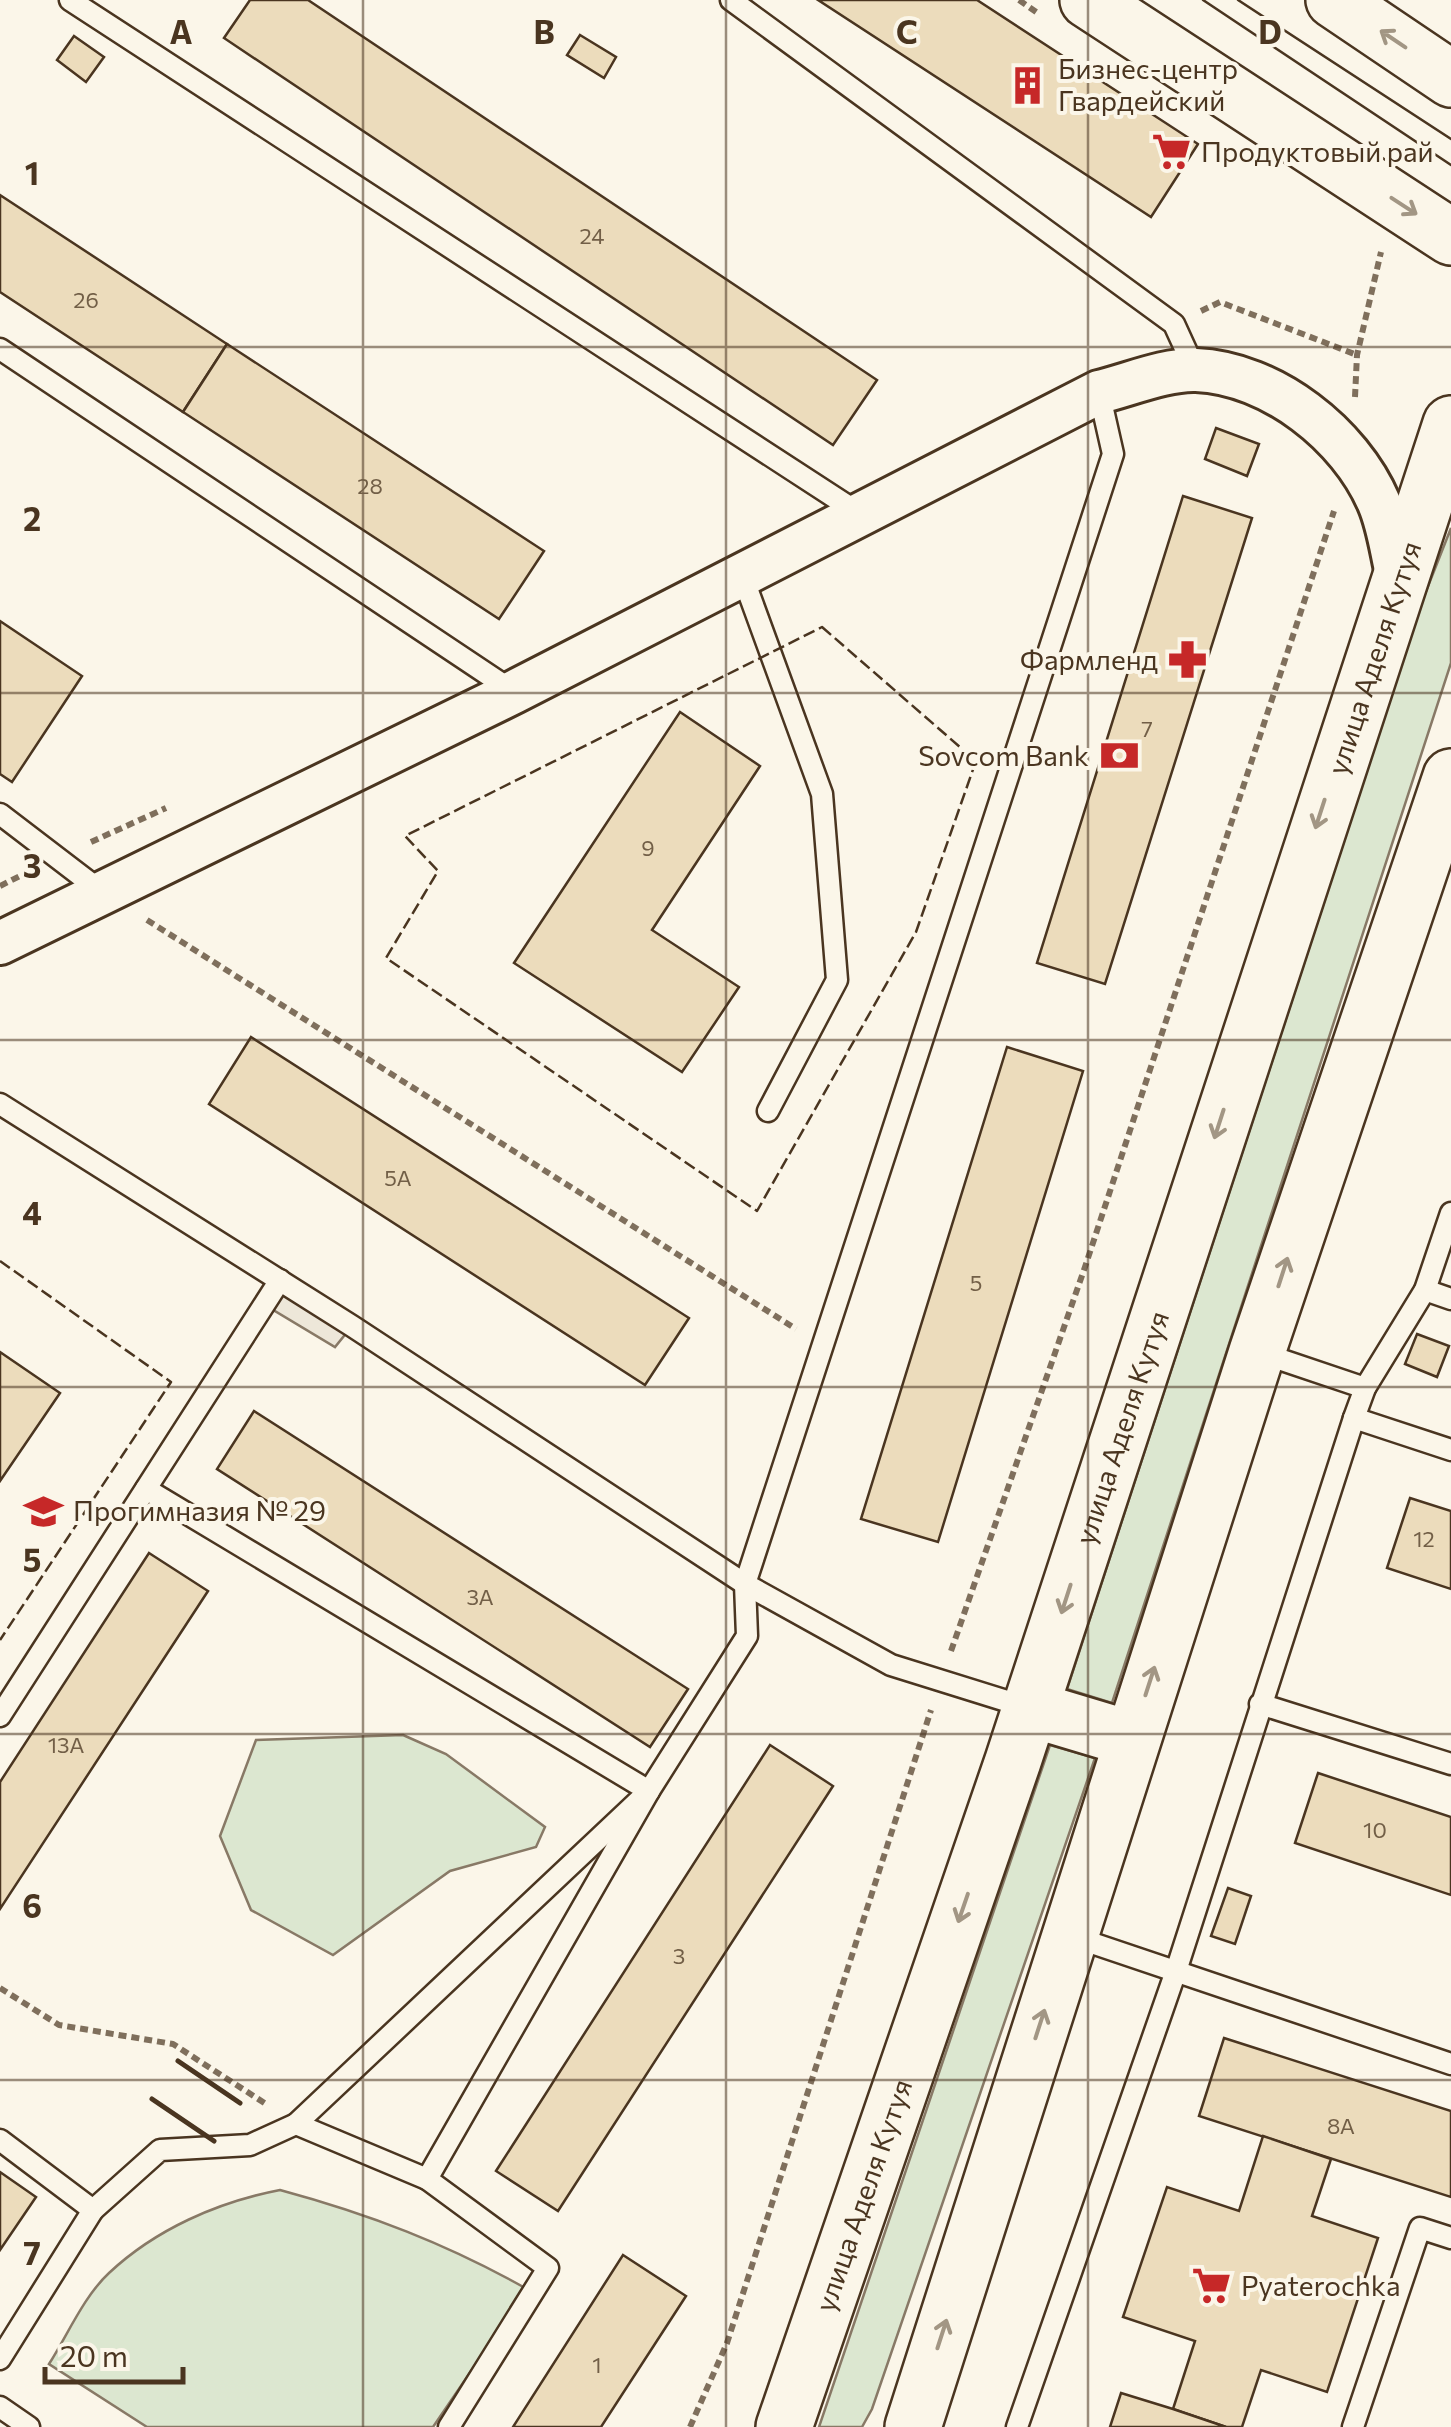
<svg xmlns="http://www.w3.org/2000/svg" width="1451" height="2427" viewBox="0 0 1451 2427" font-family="Commissioner,sans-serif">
	<rect width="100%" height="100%" fill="#fbf6e9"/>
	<g fill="#dce7d0" stroke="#887966" stroke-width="2.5">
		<polygon points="1451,528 1451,663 1112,1703 1067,1689 1423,599"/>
		<polygon points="403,1735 446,1754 545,1827 536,1847 450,1871 333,1955 251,1910 220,1836 256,1740"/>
		<polygon points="1050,1745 1095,1758 872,2409 862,2427 819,2427"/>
		<path d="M280,2190C369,2214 447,2244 527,2289L433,2427H147L49,2364C67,2336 84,2296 109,2273C156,2229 218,2202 280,2190Z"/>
	</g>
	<polygon fill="#ede7d9" stroke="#887966" stroke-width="2.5" points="280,1280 352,1326 335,1347 265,1305"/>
	<g fill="#ecdcbc" stroke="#4a3520" stroke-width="2.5">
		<polygon points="250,0 308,0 877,380 833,445 224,38"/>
		<polygon points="818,0 977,0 1198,144 1151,217"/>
		<polygon points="580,35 616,57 604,78 567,55"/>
		<polygon points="74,36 104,57 86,82 57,60"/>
		<polygon points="0,195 227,344 183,412 0,292"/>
		<polygon points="227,344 544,551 499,619 183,412"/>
		<polygon points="1216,428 1259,444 1247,476 1205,459"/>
		<polygon points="1183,496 1252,518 1105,984 1037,963"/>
		<polygon points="0,621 82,676 12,782 0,774"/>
		<polygon points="680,712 760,766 652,930 739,987 682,1072 514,963"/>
		<polygon points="251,1037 689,1318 645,1385 209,1104"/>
		<polygon points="1007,1047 1083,1071 938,1542 861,1519"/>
		<polygon points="1417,1334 1449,1346 1437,1377 1405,1364"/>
		<polygon points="0,1352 60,1393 0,1481"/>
		<polygon points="254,1411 688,1689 650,1747 217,1469"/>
		<polygon points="1410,1498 1451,1511 1451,1589 1387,1568"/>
		<polygon points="149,1553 208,1591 0,1909 0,1782"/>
		<polygon points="770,1745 833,1786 558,2211 496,2171"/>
		<polygon points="1318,1773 1451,1817 1451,1895 1295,1843"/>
		<polygon points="1228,1888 1251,1896 1235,1944 1211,1936"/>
		<polygon points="1224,2038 1451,2111 1451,2197 1199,2116"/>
		<polygon points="1263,2136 1331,2159 1312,2216 1378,2238 1327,2392 1261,2370 1242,2427 1226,2427 1173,2409 1195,2341 1123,2317 1167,2187 1239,2211"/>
		<polygon points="0,2172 36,2197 0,2250"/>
		<polygon points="623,2255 686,2296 601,2427 513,2427"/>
		<polygon points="1121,2393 1173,2409 1226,2427 1110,2427"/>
	</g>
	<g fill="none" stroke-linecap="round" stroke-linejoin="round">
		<defs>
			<g id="service">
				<polyline points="70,0 857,512"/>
				<polyline points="731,0 1174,324 1195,370"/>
				<polyline points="0,349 514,692"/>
				<polyline points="741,572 822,794 837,980 768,1111"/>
				<polyline points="0,814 102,892"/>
				<polyline points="0,1104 352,1326 745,1584 891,1665 1029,1708"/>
				<polyline points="1425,1290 1451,1299"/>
				<polyline points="1258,1352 1365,1388"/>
				<polyline points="1354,1418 1451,1450"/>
				<polyline points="146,1489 649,1791 296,2124"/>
				<polyline points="1260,1704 1451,1764"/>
				<polyline points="0,1716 280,1280"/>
				<polyline points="1074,1937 1451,2064"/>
				<polyline points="0,2140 93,2210 0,2359"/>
				<polyline points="93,2210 160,2150 250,2145 296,2124 427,2179"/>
				<polyline points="0,2407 29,2427"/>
				<polyline points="449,2427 548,2268 427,2179 649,1791 747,1636 745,1584 1113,454 1099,392"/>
				<polyline points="1017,2427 1176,1971 1354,1418 1365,1388 1425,1290 1451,1213"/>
				<polyline points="1353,2427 1420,2228 1451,2238"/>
			</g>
			<path id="minor" d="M0,943L514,692L1099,392C1128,385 1166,369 1196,370C1272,373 1350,435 1379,503C1389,526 1392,554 1398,578"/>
			<g id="secondary">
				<polyline points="1088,0 1451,237"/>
				<polyline points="1334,0 1451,79"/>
				<polyline points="1031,1709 1131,1739"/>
				<path id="s1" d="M784,2427L1013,1761L1451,424"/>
				<polyline points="913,2427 1257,1352 1451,777"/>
			</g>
		</defs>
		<use href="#service" stroke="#4a3520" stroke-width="25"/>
		<use href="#minor" stroke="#4a3520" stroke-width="48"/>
		<use href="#secondary" stroke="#4a3520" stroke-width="60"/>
		<g stroke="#7f6f5c" stroke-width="6" stroke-dasharray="8 5" stroke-linecap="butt">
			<polyline points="1019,0 1039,14"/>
			<polyline points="1201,311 1220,302 1357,355"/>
			<polyline points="1355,397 1357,355 1381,252"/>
			<polyline points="91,842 166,808"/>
			<polyline points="0,886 26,873"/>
			<polyline points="147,920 796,1329"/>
			<polyline points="951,1651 1085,1267 1334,511"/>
			<polyline points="0,1988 59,2025 173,2044 266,2104"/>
			<polyline points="690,2427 727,2343 931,1710"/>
		</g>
		<use href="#service" stroke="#fbf6e9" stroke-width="20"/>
		<use href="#minor" stroke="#fbf6e9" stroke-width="42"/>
		<use href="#secondary" stroke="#fbf6e9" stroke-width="55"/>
		<g stroke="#4a3520" stroke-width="2.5">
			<polyline points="1203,0 1451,165"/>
			<polyline points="1238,0 1451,139"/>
		</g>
		<g stroke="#4a3520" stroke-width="2.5" stroke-dasharray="12 5" stroke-linecap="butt">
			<polygon points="822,627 976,761 916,932 757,1211 386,958 438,871 405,836"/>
			<polyline points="0,1261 171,1382 0,1640"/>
		</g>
		<g stroke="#4a3520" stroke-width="5">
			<polyline points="178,2061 240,2103"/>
			<polyline points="152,2099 214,2141"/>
		</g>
	</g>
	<defs><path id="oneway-shaft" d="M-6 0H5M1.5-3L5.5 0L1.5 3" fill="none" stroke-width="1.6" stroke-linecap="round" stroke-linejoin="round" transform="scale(2.5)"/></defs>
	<g stroke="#a29684">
		<use href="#oneway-shaft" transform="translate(1393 39) rotate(-146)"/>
		<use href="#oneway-shaft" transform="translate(1404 206) rotate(33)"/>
		<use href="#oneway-shaft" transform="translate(1320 814) rotate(108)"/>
		<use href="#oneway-shaft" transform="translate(1219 1124) rotate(108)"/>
		<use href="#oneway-shaft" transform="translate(1283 1272) rotate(-72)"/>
		<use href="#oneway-shaft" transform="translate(1066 1599) rotate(108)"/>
		<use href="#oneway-shaft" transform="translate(1150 1681) rotate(-72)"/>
		<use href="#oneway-shaft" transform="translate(963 1908) rotate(109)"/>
		<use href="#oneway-shaft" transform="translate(1040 2024) rotate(-72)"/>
		<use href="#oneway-shaft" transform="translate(942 2334) rotate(-72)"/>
	</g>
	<path fill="none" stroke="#4a3520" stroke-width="2.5" stroke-opacity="0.55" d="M363,0V2427M726,0V2427M1088,0V2427M0,347H1451M0,693H1451M0,1040H1451M0,1387H1451M0,1734H1451M0,2080H1451"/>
	<defs>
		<symbol id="building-bare" viewBox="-9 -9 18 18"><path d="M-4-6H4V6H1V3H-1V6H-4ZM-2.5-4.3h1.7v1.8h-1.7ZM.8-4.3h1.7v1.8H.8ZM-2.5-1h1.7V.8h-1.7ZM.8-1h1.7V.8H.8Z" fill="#c62828" stroke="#fbf6e9" stroke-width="2.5" paint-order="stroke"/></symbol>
		<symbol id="supermarket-bare" viewBox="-9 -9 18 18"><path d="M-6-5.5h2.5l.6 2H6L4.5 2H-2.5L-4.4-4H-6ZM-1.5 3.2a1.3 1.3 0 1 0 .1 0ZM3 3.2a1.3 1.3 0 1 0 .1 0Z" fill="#c62828" stroke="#fbf6e9" stroke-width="2.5" paint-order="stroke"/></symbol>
		<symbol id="pharmacy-bare" viewBox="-9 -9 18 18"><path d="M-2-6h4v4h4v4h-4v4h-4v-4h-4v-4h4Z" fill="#c62828" stroke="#fbf6e9" stroke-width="2.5" paint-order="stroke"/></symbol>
		<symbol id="bank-bare" viewBox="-9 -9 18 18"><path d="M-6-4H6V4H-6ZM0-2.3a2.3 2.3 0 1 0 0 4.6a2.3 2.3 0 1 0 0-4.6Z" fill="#c62828" stroke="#fbf6e9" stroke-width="2.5" paint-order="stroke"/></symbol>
		<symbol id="school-bare" viewBox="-9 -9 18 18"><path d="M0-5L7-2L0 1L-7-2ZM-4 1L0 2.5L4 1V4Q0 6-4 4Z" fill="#c62828" stroke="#fbf6e9" stroke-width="2.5" paint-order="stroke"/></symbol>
	</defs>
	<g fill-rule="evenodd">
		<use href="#building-bare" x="1000" y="58" width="55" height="55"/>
		<use href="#supermarket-bare" x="1144" y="124" width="55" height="55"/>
		<use href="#pharmacy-bare" x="1160" y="632" width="55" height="55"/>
		<use href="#bank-bare" x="1092" y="728" width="55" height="55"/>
		<use href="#school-bare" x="16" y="1484" width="55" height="55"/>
		<use href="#supermarket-bare" x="1184" y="2258" width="55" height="55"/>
	</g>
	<g text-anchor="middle" stroke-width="8" stroke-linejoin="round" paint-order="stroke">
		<g font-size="22" fill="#725f47">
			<text x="592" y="244">24</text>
			<text x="86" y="308">26</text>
			<text x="370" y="494">28</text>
			<text x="1147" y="737">7</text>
			<text x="648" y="856">9</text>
			<text x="398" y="1186">5А</text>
			<text x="976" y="1291">5</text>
			<text x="1424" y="1547">12</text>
			<text x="480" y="1605">3А</text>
			<text x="66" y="1753">13А</text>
			<text x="1375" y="1838">10</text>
			<text x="679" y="1964">3</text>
			<text x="1341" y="2134">8А</text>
			<text x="597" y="2373">1</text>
		</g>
		<g font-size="28" fill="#4a3520" stroke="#fbf6e9" text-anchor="start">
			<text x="1058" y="79">Бизнес-центр<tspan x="1058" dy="32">Гвардейский</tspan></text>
			<text x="1201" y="162">Продуктовый рай</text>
			<text x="1158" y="670" text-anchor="end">Фармленд</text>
			<text x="1089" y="766" text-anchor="end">Sovcom Bank</text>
			<text x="73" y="1521">Прогимназия № 29</text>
			<text x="1241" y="2296">Pyaterochka</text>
		</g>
		<g font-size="28" fill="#4a3520" stroke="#fbf6e9">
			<text dy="10" stroke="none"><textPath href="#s1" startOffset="1865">улица Аделя Кутуя</textPath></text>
			<text dy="10" stroke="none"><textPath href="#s1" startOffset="1055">улица Аделя Кутуя</textPath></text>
			<text dy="10" stroke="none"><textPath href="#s1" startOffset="245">улица Аделя Кутуя</textPath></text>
		</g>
	</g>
	<g font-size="32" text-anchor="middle" font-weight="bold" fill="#4a3520" stroke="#fbf6e9" stroke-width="8" stroke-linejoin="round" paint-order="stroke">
		<text x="181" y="44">A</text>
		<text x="544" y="44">B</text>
		<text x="907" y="44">C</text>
		<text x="1270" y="44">D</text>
		<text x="32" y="185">1</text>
		<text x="32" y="531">2</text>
		<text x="32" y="878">3</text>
		<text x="32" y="1225">4</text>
		<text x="32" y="1572">5</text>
		<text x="32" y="1918">6</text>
		<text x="32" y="2265">7</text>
	</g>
	<path d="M45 2367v15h138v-15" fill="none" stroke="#4a3520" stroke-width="5"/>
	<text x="60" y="2367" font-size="30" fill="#4a3520" stroke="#fbf6e9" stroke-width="8" paint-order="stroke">20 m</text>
</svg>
